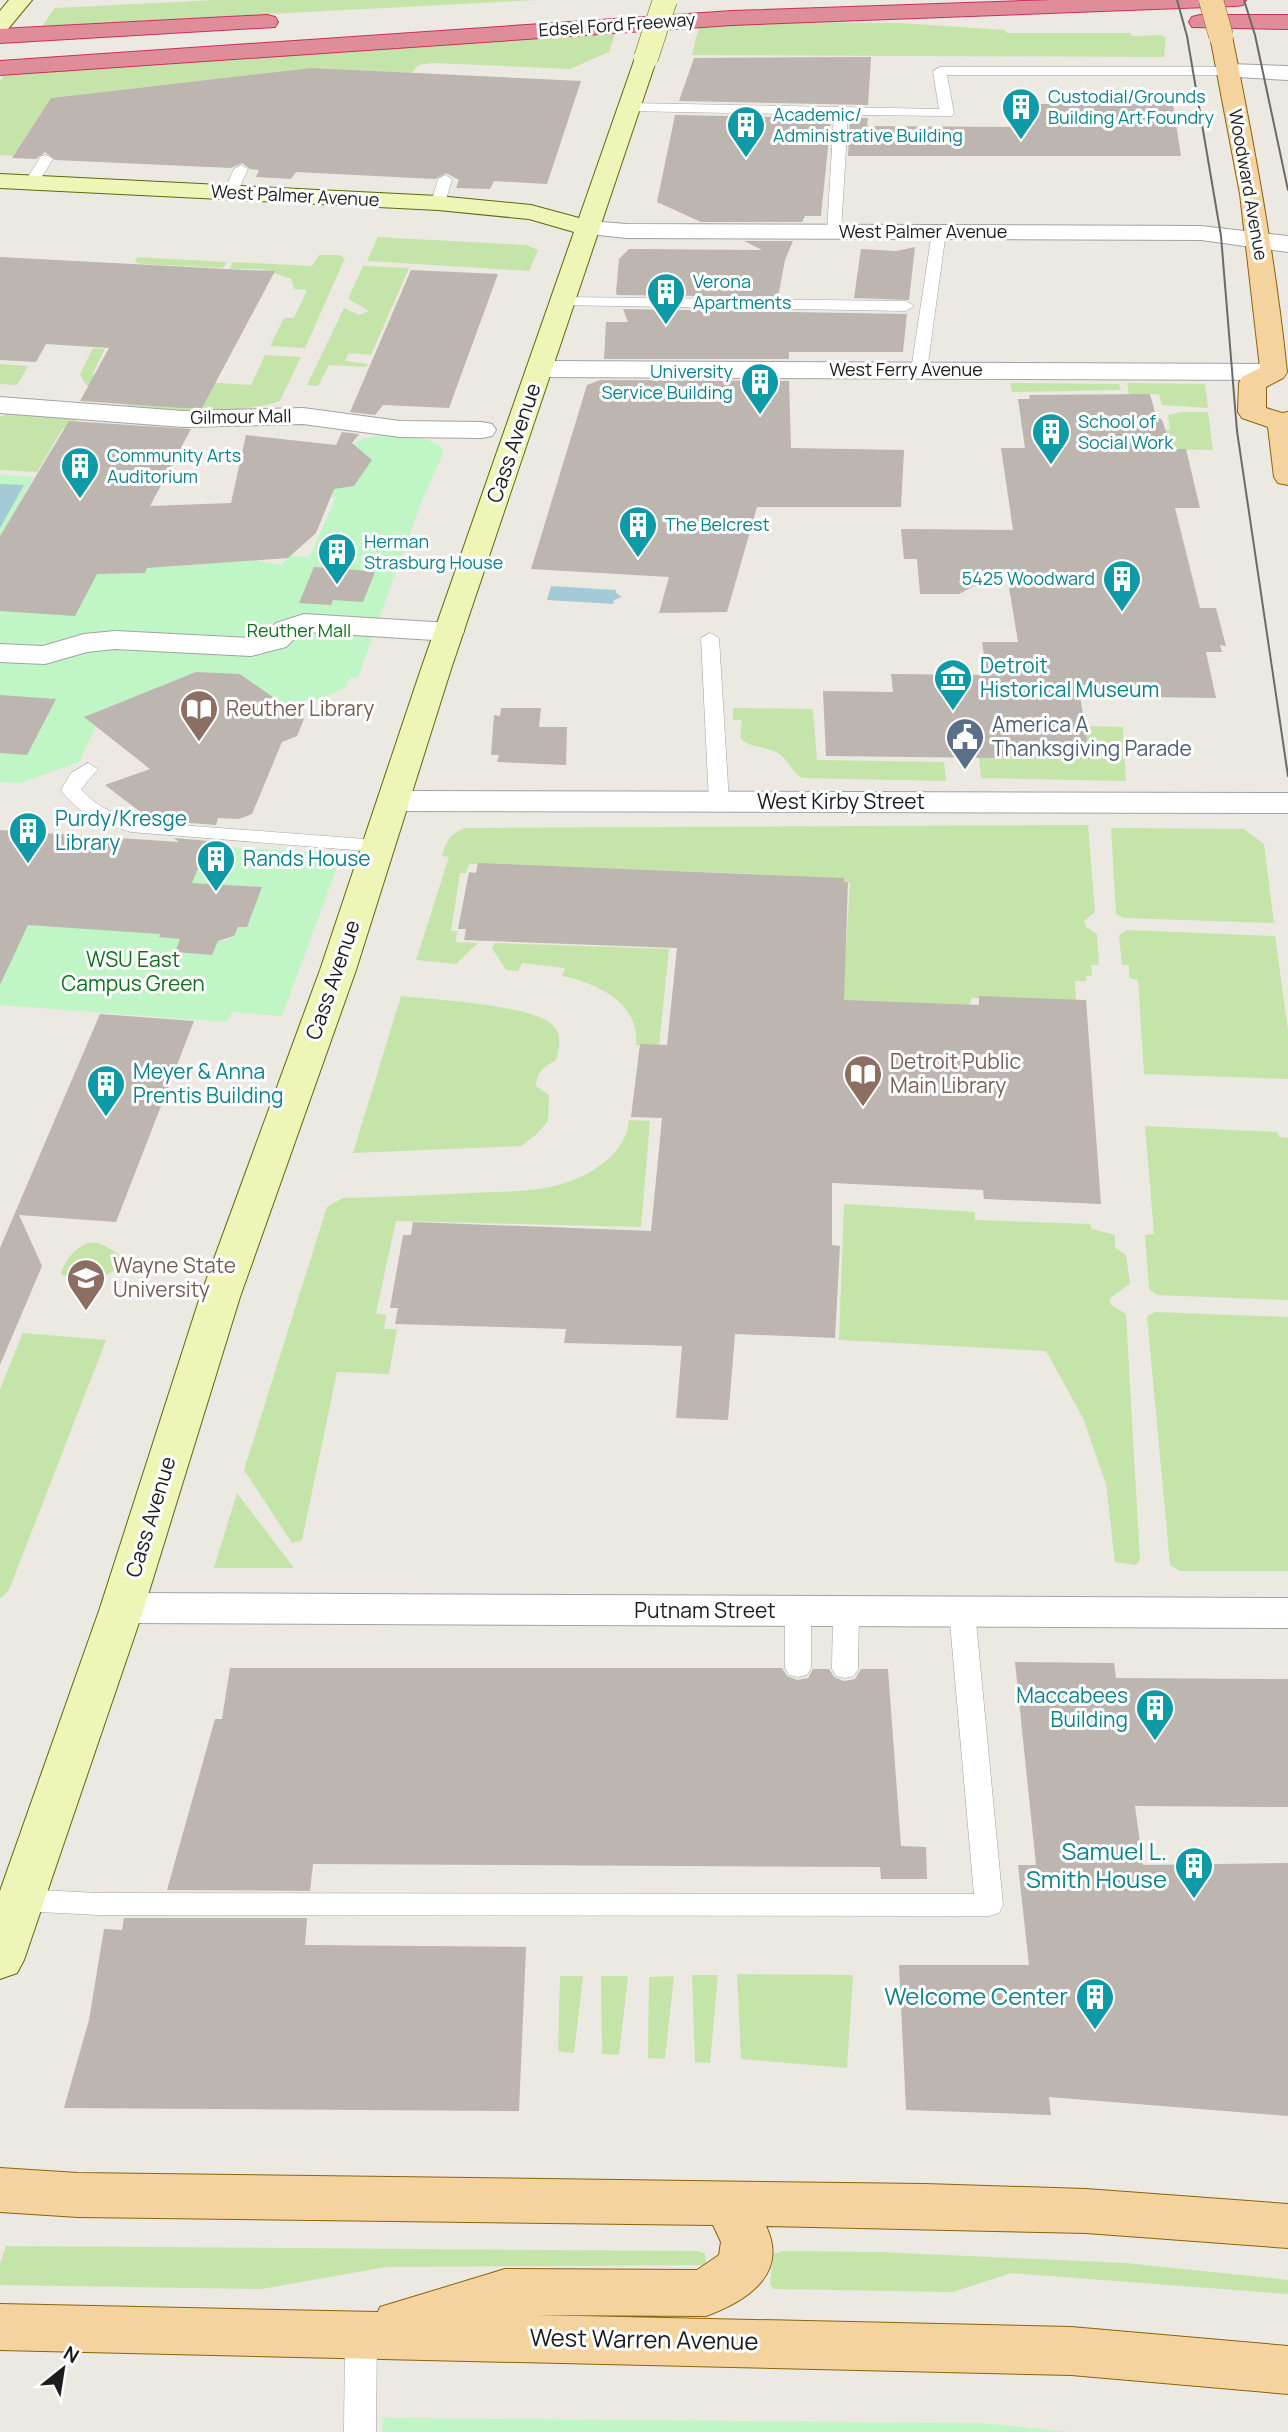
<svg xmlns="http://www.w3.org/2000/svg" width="1288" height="2432" viewBox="0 0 1288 2432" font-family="Manrope,sans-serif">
	<rect width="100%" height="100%" fill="#ece9e2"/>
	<g fill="#c5e4aa">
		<polygon points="215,0 537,0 42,26 55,8"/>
		<polygon points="767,22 900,23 1005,30 1007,33 1130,33 1132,36 1162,35 1166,38 1164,57 692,55 699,26"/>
		<polygon points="615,34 609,52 570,69 433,63 418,65 412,73 311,68 51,98 13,156 0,155 0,81 4,75 324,51"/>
		<polygon points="378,237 526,245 538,250 529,271 367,261"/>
		<polygon points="319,255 339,255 345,258 305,348 270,346 284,318 294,318 307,290 294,289 291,279 262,269 230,269 232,262 312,266"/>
		<polygon points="137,257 227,262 223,268 140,264 135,262"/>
		<polygon points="363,266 409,268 371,355 349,353 345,361 368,364 366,367 329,365 318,386 307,385 344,308 359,315 369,311 348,299"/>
		<path d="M93,348L105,349L92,375L251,385L265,355L301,357L280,401C240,415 96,423 80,374Z"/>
		<polygon points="0,364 28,366 17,385 0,384"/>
		<polygon points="1010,383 1119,384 1121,390 1012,392"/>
		<polygon points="1127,383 1205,384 1208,408 1162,405 1159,394 1129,394"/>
		<polygon points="1181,412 1208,412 1213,450 1031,448 1140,430 1170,430 1168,415"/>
		<polygon points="10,413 72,417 81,424 78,429 63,428 37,472 0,470 0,417"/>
		<path d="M733,708L813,709L817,760L944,762L946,781L802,778C791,771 788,759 778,753C765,746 751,749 740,738L742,720H733Z"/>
		<polygon points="1085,726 1123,727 1126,781 981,778 979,758 1089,759"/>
		<path d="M1088,825L1095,912L1084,921L1086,927L1097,934L1099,965H1091L1092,976H1086V981H1075L1076,1001L971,998L970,1007L792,1000L841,946H846L850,883L759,874L469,864L466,873H460L451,931H457L456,942L478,943L456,964L416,960L449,857L442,856C447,840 449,834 465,828Z"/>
		<polygon points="1111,828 1244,829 1264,844 1274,923 1124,918 1116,914"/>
		<polygon points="1128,930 1275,936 1288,1030 1288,1079 1144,1074 1138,980 1129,978 1129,965 1122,965 1119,935"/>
		<path d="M494,943L669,949L659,1046L636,1045C640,1003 597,983 562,976L565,968L522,963L518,971L506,970L492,948Z"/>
		<path d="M401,996C431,1000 542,1004 556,1029C562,1038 559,1050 556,1060C544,1067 537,1071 536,1086L549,1095L548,1121L537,1134L521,1146L353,1153Z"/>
		<path d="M629,1120L650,1121L641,1227L396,1221L376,1313L386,1315L384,1329H397L389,1374L337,1372L302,1540L292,1543L244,1470L327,1207L343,1198C386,1197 429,1195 472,1193C504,1191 538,1193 568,1182C595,1173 627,1151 629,1120Z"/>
		<polygon points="1145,1126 1277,1132 1279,1137 1288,1138 1288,1300 1157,1295 1149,1289 1145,1235 1154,1234"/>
		<polygon points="844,1204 975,1212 975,1220 1090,1224 1092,1229 1115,1235 1115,1248 1126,1255 1130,1284 1110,1298 1110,1304 1126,1314 1140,1560 1136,1565 1115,1562 1106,1484 1083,1418 1046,1351 839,1340"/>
		<path d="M87,1243C102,1241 112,1250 125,1258V1264C112,1277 77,1283 61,1274C65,1260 73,1250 87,1243Z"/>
		<polygon points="1156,1312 1288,1317 1288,1571 1180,1571 1170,1565 1147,1316"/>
		<polygon points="23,1333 106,1340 9,1590 0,1599 0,1389"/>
		<polygon points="237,1493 294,1568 214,1568"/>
		<polygon points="737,1974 853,1975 847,2068 741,2059"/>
		<polygon points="692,1975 718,1975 710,2063 695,2062"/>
		<polygon points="560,1976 583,1976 574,2053 558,2051"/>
		<polygon points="601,1976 628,1976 619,2055 602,2054"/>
		<polygon points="674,1976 665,2059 648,2058 649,1977"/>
		<polygon points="6,2246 697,2251 705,2253 706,2265 386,2267 262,2289 0,2285 0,2264"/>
		<polygon points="783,2251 879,2252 1126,2263 1288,2280 1288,2294 1011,2273 953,2292 774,2289 770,2285 773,2254"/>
	</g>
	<g fill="#c0f5c6">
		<path d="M389,434C408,435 428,436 443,449L442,456L421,503L358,677L349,679L345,688L292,711L240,674L196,672L104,709L79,762L21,783L0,782V611L97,574L144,573L147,568L255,560L281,565L290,556L309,557L336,498L332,497L333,487L355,485L371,461L349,447L364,438Z"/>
		<polygon points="0,475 34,477 0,536"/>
		<polygon points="207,846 319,852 335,858 339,862 282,1016 232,1012 227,1022 0,1005 0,947 17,948 29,923 156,933 180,939 175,952 212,955 218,941 226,941 234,936 261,887 176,884"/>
		<polygon points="383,2418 980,2423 1072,2432 382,2432"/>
	</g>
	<g fill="#a4cad8">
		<polygon points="0,484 24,485 0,528"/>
		<polygon points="551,586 616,590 616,593 622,597 614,600 613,604 547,600"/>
	</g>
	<g fill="#bdb5af">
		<polygon points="871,57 868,105 679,101 694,58"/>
		<polygon points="311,68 581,81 547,184 494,181 490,189 456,188 459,180 446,173 435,179 296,172 291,179 256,177 259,170 250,169 242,163 231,168 55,160 45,152 36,159 12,158 51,98"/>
		<polygon points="1012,104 1173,104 1181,156 848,156 850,118 868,118 867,126 1016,127"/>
		<polygon points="675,115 831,118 821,216 805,216 802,222 701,222 657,202"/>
		<polygon points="744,241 793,241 785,260 778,297 617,295 616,292 619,259 629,249 762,250"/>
		<polygon points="915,247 909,300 854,298 861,249 896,251"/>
		<polygon points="0,257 245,270 275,271 202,408 183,408 80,401 109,348 46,344 36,362 0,360"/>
		<polygon points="411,270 498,274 449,408 383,405 375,415 350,412"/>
		<polygon points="623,309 906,314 907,313 903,352 789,352 789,359 604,359 606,322 628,322"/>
		<polygon points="600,380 789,381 791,448 904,450 901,507 757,507 727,612 659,613 669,577 531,569 587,385"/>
		<polygon points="1150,394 1156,416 1162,420 1172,449 1186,449 1200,508 1175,508 1200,608 1216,608 1226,646 1220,645 1222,652 1206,652 1216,698 1080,696 1090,759 826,756 823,691 893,692 891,674 987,675 982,642 1018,642 1006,569 959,594 920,594 917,559 904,559 901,529 1013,530 1001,448 1025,448 1018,399 1030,399 1029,395"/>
		<polygon points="69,421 191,429 150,506 231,503 246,435 336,445 342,432 359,434 352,443 372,460 354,486 334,489 316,533 288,558 147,568 145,573 97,574 75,616 0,611 0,536"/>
		<polygon points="314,567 347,569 375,572 363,602 333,600 331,605 299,603"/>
		<polygon points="196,672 240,674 304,719 297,736 282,742 252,814 239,819 218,818 216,825 151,820 105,785 150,769 84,717"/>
		<polygon points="0,695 56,699 27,755 0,753"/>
		<polygon points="501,708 541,708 539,727 567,727 566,765 497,762 499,755 491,755 494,715 500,716"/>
		<polygon points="0,830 179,842 174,838 209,841 192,883 262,887 247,927 238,927 234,936 218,941 212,955 175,952 180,939 159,937 160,934 28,925 0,985"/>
		<polygon points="478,863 844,878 844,882 848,882 844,1000 979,1005 979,996 1086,1000 1101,1204 984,1199 983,1190 832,1183 832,1245 840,1246 835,1338 735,1334 728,1420 676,1418 682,1346 564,1343 566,1329 395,1324 398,1308 390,1308 403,1235 411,1235 413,1222 651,1231 662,1118 631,1117 640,1044 667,1045 677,948 464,940 466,929 458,929 469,872 476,873"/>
		<polygon points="100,1014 194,1021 116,1222 19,1215 42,1266 0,1365 0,1248"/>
		<polygon points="1015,1662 1114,1663 1116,1678 1288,1679 1288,1807 1135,1806 1143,1865 1288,1863 1288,2116 1049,2097 1051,2115 906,2110 899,1965 1029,1965 1018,1865 1036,1865"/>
		<polygon points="230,1668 782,1668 787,1676 797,1680 808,1678 813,1669 829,1669 834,1677 844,1681 855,1679 861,1669 888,1669 901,1846 926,1847 927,1879 881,1879 880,1867 313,1864 310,1891 167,1890 215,1719 222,1719"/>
		<polygon points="124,1918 307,1918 305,1945 526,1947 519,2111 64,2108 89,2020 104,1929 122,1930"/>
	</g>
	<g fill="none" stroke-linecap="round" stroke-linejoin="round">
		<defs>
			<g id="lane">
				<polygon points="940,67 1229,67 1236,71 1229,75 947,75 954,113 952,116 848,115 841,232 834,236 827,232 834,115 629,111 622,107 629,103 939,109 933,71"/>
				<polygon points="46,155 53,159 36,186 31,187 26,186 24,183 41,156"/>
				<polygon points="241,165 248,169 237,193 235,196 225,196 223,193 234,169"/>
				<polygon points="445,175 452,179 445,203 443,206 433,206 431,203 438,179"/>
				<polygon points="939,228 946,232 927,370 919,375 911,370 932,232"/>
				<polygon points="562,297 906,301 914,306 906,311 557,305 554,302 557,299"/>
				<polygon points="710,633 719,638 729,802 719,808 709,802 701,638"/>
				<path d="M88,763L98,769L81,789C98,809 117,814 140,822L378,840L385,842L388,846L385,850L378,852L131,832C102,823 80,816 61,790L71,773Z"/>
				<polygon points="798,1602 807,1605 811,1611 811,1668 807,1675 798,1677 789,1675 785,1668 785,1611 789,1605"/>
				<polygon points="846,1602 855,1605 859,1611 858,1669 854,1676 845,1678 836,1676 832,1669 833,1611 837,1605"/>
				<polygon points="962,1602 971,1605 975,1611 1003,1905 999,1913 989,1916 98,1915 20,1911 10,1908 6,1900 10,1892 20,1889 98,1893 974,1894 949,1611 953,1605"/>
				<polygon points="361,2320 372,2324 377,2334 376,2432 344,2432 345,2334 350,2324"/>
			</g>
			<g id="street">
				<polygon points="1229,64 1288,66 1288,80 1221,76 1218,71 1221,66"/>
				<polygon points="588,221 627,224 1201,226 1288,236 1288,252 1201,240 627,238 579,233 576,228 579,223"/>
				<polygon points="539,361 1274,364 1283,366 1287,372 1283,378 1274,380 539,377 530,375 526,369 530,363"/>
				<polygon points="0,397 183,411 303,408 400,421 482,422 492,424 496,430 492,436 482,438 400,437 303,424 183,427 0,413"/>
				<polygon points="304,614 449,623 460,626 464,632 460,638 449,641 307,632 298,635 286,647 251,656 115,649 87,652 45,664 0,662 0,644 43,646 84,634 115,631 251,638 264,635 276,623"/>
				<polygon points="394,791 1288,793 1288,813 394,811 382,808 378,801 382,794"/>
				<polygon points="122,1593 1288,1598 1288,1628 122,1623 106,1619 100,1608 106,1597"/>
			</g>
			<g id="secondary">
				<polygon points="9,0 32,0 8,29 0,31 0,11"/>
				<polygon points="646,51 654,53 657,58 451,669 356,970 240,1297 144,1608 24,1960 17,1973 0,1979 0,1891 100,1608 200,1297 320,970 421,669 574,232 529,219 438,210 0,188 0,174 438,196 531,205 579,218 635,58 638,53"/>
			</g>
			<g id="primary">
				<path d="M1221,29L1229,31L1232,36C1255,150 1275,257 1287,372L1283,378L1266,387V408L1282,413L1288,412V485L1278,483L1274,477L1268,427L1242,418L1238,412L1239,383L1242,377L1260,368L1240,194L1210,36L1213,31Z"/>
				<path d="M0,2168L78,2173L925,2184L1086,2189L1288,2204V2248L1086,2233L766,2226C789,2274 747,2301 706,2316L535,2315L1071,2327L1288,2346V2394L1071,2375L0,2350V2304L378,2312L380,2307L505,2269L697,2270L719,2255L721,2242L713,2225L78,2217L0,2212Z"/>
			</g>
			<g id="highway">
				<polygon points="1053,0 1246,0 1243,5 1235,6 732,25 0,75 0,61 732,11"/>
				<polygon points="267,15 275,17 278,22 275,27 0,43 0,29"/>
				<polygon points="1200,15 1288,15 1288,29 1192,27 1189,22 1192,17"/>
			</g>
		</defs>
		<use href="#lane" stroke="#a3a3a3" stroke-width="1"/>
		<use href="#street" stroke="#a3a3a3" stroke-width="2"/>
		<use href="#secondary" stroke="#5c6a0b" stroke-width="2"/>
		<use href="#primary" stroke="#8a6409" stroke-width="2"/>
		<use href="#highway" stroke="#cb2e5e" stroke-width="2"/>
		<use href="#lane" fill="#fff" fill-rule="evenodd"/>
		<use href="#street" fill="#fff" fill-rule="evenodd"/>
		<use href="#secondary" fill="#eff5b7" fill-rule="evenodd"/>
		<use href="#primary" fill="#f5d39e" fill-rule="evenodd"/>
		<use href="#highway" fill="#e08d9a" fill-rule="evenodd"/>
		<g stroke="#6a6a6a" stroke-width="2">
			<polyline points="1177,0 1187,36 1221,236 1237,431 1288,776"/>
			<polyline points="1244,0 1255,35 1288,190"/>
		</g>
		<defs>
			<polyline id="secondary-bridge" points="646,58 665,0"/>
			<polyline id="primary-bridge" points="1211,0 1221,36"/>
		</defs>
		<use href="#secondary-bridge" stroke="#5c6a0b" stroke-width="25" stroke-linecap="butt"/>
		<use href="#primary-bridge" stroke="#8a6409" stroke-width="25" stroke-linecap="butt"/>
		<use href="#secondary-bridge" stroke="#eff5b7" stroke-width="24"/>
		<use href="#primary-bridge" stroke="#f5d39e" stroke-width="24"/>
	</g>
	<defs>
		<symbol id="building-pin" viewBox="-11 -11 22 30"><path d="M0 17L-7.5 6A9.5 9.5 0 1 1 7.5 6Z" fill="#0f9aa8" stroke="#fff"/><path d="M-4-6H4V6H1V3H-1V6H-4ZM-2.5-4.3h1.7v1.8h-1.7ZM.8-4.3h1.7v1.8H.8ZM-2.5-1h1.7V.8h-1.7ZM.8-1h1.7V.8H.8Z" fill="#fff"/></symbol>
		<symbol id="museum-pin" viewBox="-11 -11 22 30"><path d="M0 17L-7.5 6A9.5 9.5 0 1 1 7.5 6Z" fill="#0f9aa8" stroke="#fff"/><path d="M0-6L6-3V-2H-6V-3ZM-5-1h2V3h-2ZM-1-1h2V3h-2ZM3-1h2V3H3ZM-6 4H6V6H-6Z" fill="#fff"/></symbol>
		<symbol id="library-pin" viewBox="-11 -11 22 30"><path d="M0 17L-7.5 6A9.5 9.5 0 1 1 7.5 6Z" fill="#8d6e63" stroke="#fff"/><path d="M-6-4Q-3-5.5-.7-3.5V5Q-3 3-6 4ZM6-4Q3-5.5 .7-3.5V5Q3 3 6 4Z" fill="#fff"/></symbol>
		<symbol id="civic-pin" viewBox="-11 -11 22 30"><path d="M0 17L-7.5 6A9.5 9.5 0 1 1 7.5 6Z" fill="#5c6f8a" stroke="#fff"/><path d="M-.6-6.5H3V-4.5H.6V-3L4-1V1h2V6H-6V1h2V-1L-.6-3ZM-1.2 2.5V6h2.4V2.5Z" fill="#fff"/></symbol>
		<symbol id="university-pin" viewBox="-11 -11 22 30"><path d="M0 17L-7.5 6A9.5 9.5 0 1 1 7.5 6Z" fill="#8d6e63" stroke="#fff"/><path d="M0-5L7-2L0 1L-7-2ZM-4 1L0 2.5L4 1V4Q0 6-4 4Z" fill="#fff"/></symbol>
	</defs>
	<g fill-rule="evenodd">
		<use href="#building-pin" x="999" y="85" width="44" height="60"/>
		<use href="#building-pin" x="724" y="103" width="44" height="60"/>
		<use href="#building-pin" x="644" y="270" width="44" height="60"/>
		<use href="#building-pin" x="738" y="360" width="44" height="60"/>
		<use href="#building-pin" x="1029" y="410" width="44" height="60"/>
		<use href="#building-pin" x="58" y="444" width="44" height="60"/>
		<use href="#building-pin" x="616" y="503" width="44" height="60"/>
		<use href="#building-pin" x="315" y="530" width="44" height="60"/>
		<use href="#building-pin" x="1100" y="557" width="44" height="60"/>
		<use href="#museum-pin" x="931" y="656" width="44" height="60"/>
		<use href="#library-pin" x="177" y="687" width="44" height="60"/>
		<use href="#civic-pin" x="943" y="715" width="44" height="60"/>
		<use href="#building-pin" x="6" y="809" width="44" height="60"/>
		<use href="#building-pin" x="194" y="837" width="44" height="60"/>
		<use href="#library-pin" x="841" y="1052" width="44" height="60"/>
		<use href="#building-pin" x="84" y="1062" width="44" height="60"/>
		<use href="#university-pin" x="64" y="1256" width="44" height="60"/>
		<use href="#building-pin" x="1133" y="1686" width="44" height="60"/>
		<use href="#building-pin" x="1172" y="1844" width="44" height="60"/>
		<use href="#building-pin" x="1073" y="1975" width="44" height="60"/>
	</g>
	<g text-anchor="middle" stroke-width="6" stroke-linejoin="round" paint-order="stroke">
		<g font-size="18" fill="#1c1c1c" stroke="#fff">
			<text transform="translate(617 25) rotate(-4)" y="6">Edsel Ford Freeway</text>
			<text transform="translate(1248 185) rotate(80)" y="6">Woodward Avenue</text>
			<text transform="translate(295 196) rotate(3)" y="6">West Palmer Avenue</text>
			<text x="923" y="238">West Palmer Avenue</text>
			<text x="906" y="376">West Ferry Avenue</text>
			<text transform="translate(241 417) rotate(-1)" y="6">Gilmour Mall</text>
		</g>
		<g font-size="18" fill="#0d838f" stroke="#fff" text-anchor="start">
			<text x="1048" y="103">Custodial/Grounds<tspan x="1048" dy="21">Building Art Foundry</tspan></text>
			<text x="773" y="121">Academic/<tspan x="773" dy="21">Administrative Building</tspan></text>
			<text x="693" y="288">Verona<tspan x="693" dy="21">Apartments</tspan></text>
			<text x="733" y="378" text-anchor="end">University<tspan x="733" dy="21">Service Building</tspan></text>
			<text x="1078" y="428">School of<tspan x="1078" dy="21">Social Work</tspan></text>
			<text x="107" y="462">Community Arts<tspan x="107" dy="21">Auditorium</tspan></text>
			<text x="665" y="531">The Belcrest</text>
			<text x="364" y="548">Herman<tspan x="364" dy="21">Strasburg House</tspan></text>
			<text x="1095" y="585" text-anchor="end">5425 Woodward</text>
		</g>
		<g font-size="18" fill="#12711d" stroke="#fff">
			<text x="299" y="637">Reuther Mall</text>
		</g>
		<g font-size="21" fill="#1c1c1c" stroke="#fff">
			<text transform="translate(514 443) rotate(-71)" y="7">Cass Avenue</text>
			<text x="841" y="809">West Kirby Street</text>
			<text transform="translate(333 980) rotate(-71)" y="7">Cass Avenue</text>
			<text transform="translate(151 1517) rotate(-73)" y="7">Cass Avenue</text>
			<text x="705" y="1618">Putnam Street</text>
		</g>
		<g font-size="21" fill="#0d838f" stroke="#fff" text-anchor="start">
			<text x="980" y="673">Detroit<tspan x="980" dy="24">Historical Museum</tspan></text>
			<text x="55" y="826">Purdy/Kresge<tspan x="55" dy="24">Library</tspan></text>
			<text x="243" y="866">Rands House</text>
			<text x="133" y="1079">Meyer &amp; Anna<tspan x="133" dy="24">Prentis Building</tspan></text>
			<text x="1128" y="1703" text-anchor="end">Maccabees<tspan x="1128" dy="24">Building</tspan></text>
		</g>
		<g font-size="21" fill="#785e54" stroke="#fff" text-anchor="start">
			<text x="226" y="716">Reuther Library</text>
			<text x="890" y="1069">Detroit Public<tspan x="890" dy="24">Main Library</tspan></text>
			<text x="113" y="1273">Wayne State<tspan x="113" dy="24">University</tspan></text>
		</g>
		<g font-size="21" fill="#4e5e75" stroke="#fff" text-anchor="start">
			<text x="992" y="732">America A<tspan x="992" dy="24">Thanksgiving Parade</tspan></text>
		</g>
		<g font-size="21" fill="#12711d" stroke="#fff">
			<text x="133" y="967">WSU East<tspan x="133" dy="24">Campus Green</tspan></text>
		</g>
		<g font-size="24" fill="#0d838f" stroke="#fff" text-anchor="end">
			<text x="1167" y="1860">Samuel L.<tspan x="1167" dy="28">Smith House</tspan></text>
			<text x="1068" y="2005">Welcome Center</text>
		</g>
		<g font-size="24" fill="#1c1c1c" stroke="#fff">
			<text transform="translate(644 2340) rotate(1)" y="8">West Warren Avenue</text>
		</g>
	</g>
	<g transform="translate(63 2369) rotate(30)" stroke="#ffffff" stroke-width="5" paint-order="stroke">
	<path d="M0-5L12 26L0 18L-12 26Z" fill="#1c1c1c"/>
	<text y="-10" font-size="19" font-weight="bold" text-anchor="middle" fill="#1c1c1c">N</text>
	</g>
</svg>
